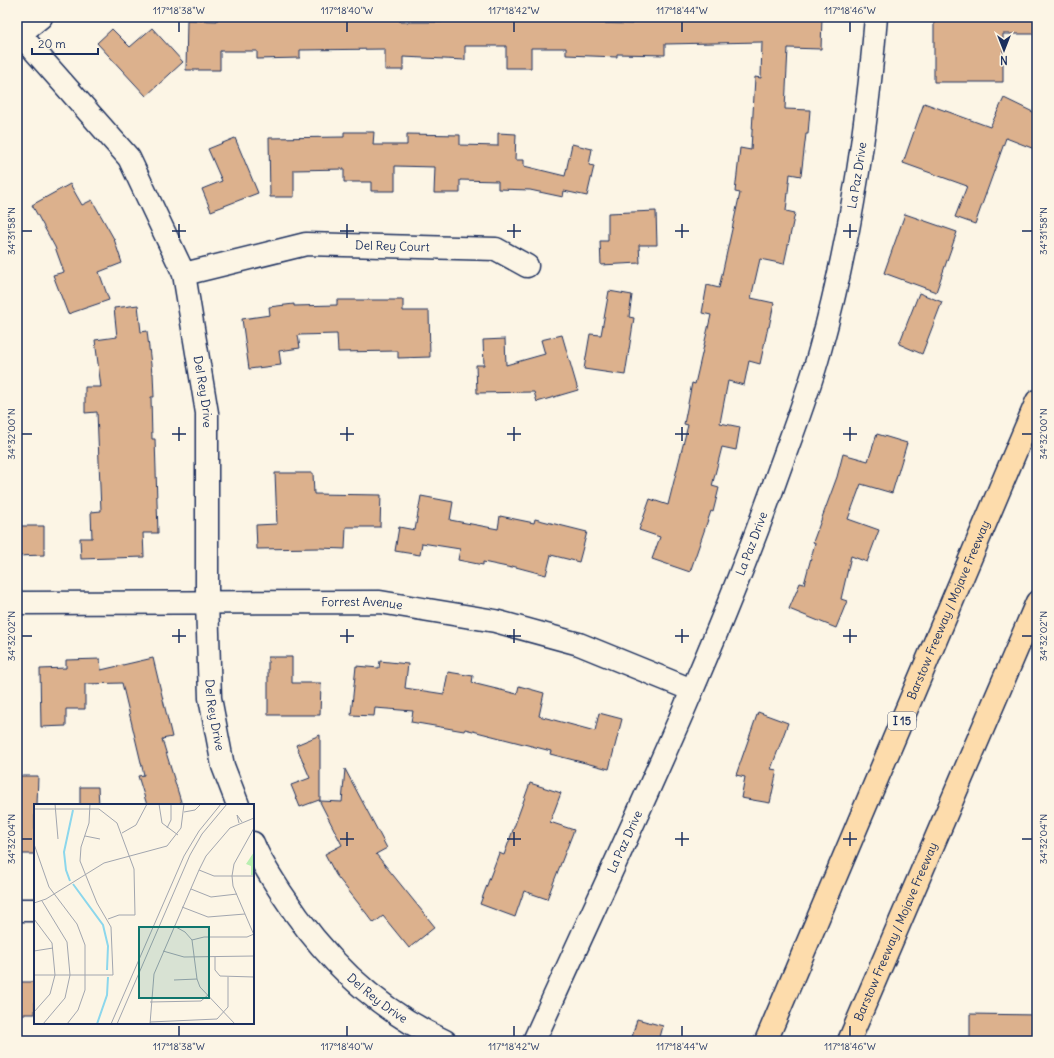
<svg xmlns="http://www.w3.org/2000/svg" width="1054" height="1058" viewBox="0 0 1054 1058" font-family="Delius,sans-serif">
	<rect width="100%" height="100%" fill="#fcf5e5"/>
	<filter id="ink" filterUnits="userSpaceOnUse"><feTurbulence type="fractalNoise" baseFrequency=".025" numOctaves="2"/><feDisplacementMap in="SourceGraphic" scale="8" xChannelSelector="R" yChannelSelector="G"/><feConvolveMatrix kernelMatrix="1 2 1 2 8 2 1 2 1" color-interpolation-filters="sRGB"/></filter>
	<g filter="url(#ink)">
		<g fill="#dcb18d" stroke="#1b2f5e">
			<polygon points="217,17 306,17 306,20 351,19 351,17 400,17 400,22 442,22 442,17 590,17 590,23 632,24 632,17 822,17 821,49 788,48 785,109 810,110 808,134 806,134 801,176 790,174 786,211 795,213 784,264 760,259 751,298 774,303 769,327 768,327 760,364 749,361 744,385 728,381 720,423 740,427 736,450 722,447 712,486 719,488 713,512 711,511 690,572 652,559 660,537 639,530 650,499 668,505 688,425 684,424 692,383 695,384 711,315 702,313 707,285 719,288 740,193 735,192 740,148 751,150 755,77 761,78 762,42 665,44 665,55 617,54 617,57 566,55 566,48 531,48 531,68 506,68 506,46 465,46 465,60 403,57 403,70 385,70 385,49 300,50 300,58 257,59 257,51 220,51 220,70 186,70 187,20 217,21"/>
			<polygon points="934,17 1037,17 1037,34 1003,34 1003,82 934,82"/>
			<polygon points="152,28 183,62 146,96 97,43 112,29 130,47"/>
			<polygon points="1004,98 1037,114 1037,150 1006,138 975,224 955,217 967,186 903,163 924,103 990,127"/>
			<polygon points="344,132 374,132 373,145 407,145 407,134 460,135 460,145 498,146 498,133 516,134 515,160 524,160 524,166 565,176 572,144 592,149 589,165 594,166 587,196 564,191 563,197 530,190 498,189 498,181 460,180 460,193 434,193 435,167 395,166 395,191 371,191 371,182 344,182 344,169 294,170 294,197 270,197 269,138 344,137"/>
			<polygon points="235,138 258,193 211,211 202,189 222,181 208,149"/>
			<polygon points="70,184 82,205 92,200 114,239 122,263 99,272 109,300 68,314 53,275 64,272 55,247 32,205"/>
			<polygon points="656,211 657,245 639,245 640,263 601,265 600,241 608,241 608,213"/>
			<polygon points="905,214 957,232 936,292 884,273"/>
			<polygon points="609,291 632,295 629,317 634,318 625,375 584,369 590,334 601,335"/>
			<polygon points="919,293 942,302 922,354 899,344"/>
			<polygon points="337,300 403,300 403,311 429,311 430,357 398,358 398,351 338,352 337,334 298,335 300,348 279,351 281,365 249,369 242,319 270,315 269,307 294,304 294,306 337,305"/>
			<polygon points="138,305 141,332 147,331 152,373 153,373 154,397 151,397 152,439 155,439 158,533 143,533 144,557 81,559 80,538 92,538 91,512 101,511 97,412 85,413 85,387 101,387 95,340 117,337 114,308"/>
			<polygon points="562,335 578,390 537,402 534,392 477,393 476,365 484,365 483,340 505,339 506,365 545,354 541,340"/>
			<polygon points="877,434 907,443 892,493 861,484 848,519 879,530 867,562 851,556 841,599 847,601 836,628 789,609 800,583 804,584 815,543 813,542 837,477 843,454 868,461"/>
			<polygon points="275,473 313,473 314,494 381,495 380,527 346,527 345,549 320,548 257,549 256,525 277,524"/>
			<polygon points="421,496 453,502 450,520 498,529 500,516 534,523 535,519 587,532 579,562 551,555 546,575 512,566 512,568 483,562 483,565 458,560 460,549 422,543 420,555 395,551 399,527 415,530"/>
			<polygon points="17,526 44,526 44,555 17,556"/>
			<polygon points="268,657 292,657 292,683 321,683 320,715 268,715"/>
			<polygon points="153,658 172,737 162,739 182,805 147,805 138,776 144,775 122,683 85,684 85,709 66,709 66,726 41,727 40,669 66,668 66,660 100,659 101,670"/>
			<polygon points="380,661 408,664 405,688 444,694 448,672 473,676 472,683 517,694 519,686 544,693 539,716 595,731 599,713 622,719 609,769 550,754 551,751 465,729 464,731 411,722 413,711 375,708 374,716 351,715 356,666 379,668"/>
			<polygon points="758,712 788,723 771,769 777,770 770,803 741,798 745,777 736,775"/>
			<polygon points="320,735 320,801 342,802 345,769 387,848 376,854 435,927 409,948 383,916 374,923 336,875 325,854 342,845 319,800 300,807 291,785 310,778 296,745"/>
			<polygon points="17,776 38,776 37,805 35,805 35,854 17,854"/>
			<polygon points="530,783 561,793 550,822 574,830 547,899 524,891 515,917 480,904 499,853 504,855"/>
			<polygon points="80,787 98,787 99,805 80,805"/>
			<rect x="17" y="982" width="18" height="32"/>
			<polygon points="970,1014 1037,1015 1037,1041 970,1041"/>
			<polygon points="637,1019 663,1026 659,1041 631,1041"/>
		</g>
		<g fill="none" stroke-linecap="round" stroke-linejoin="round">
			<defs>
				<g id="minor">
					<path id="s1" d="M17,31L129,158L184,274L207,413V601L210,698L223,766L238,805"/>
					<polyline points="20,34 41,17"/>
					<path id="s2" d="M184,274L306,244L496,249L527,266"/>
					<path id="s3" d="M17,603L380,602L495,621L579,644L692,690"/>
					<path id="s4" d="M253,843C260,861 271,877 282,894C323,957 375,1009 445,1041"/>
					<polyline points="17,910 35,910"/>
					<path id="s5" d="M534,1041C616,859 704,678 772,490C788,444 807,398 820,350C850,242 867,129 876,17"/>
				</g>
				<g id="motorway">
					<path id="s6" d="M766,1041L1037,401"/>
					<path id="s7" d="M849,1041L1037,602"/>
				</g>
			</defs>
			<use href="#minor" stroke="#1b2f5e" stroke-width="25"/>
			<use href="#motorway" stroke="#1b2f5e" stroke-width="25"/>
			<use href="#minor" stroke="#fcf5e5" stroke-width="22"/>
			<use href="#motorway" stroke="#fddcac" stroke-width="22"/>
		</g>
	</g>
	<path fill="none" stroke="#1b2f5e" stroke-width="1.5" d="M179,22V32M347,22V32M514,22V32M682,22V32M850,22V32M179,224V238M347,224V238M514,224V238M682,224V238M850,224V238M22,231H32M172,231H186M340,231H354M507,231H521M675,231H689M843,231H857M1022,231H1032M179,427V441M347,427V441M514,427V441M682,427V441M850,427V441M22,434H32M172,434H186M340,434H354M507,434H521M675,434H689M843,434H857M1022,434H1032M179,629V643M347,629V643M514,629V643M682,629V643M850,629V643M22,636H32M172,636H186M340,636H354M507,636H521M675,636H689M843,636H857M1022,636H1032M347,832V846M514,832V846M682,832V846M850,832V846M22,839H32M340,839H354M507,839H521M675,839H689M843,839H857M1022,839H1032M179,1026V1036M347,1026V1036M514,1026V1036M682,1026V1036M850,1026V1036"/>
	<g text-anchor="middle" stroke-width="3.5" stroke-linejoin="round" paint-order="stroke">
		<rect fill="#fcf5e5" stroke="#5e6a86" stroke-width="1" x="888" y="712" width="28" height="18" rx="3"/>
		<g font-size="11" font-weight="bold" fill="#1b2f5e">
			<text x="902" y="725">I 15</text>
		</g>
		<g font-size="12" fill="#1b2f5e" stroke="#fcf5e5">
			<text dy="4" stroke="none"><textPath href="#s5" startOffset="927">La Paz Drive</textPath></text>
			<text dy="4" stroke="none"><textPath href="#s2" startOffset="212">Del Rey Court</textPath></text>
			<text dy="4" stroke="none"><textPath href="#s1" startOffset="417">Del Rey Drive</textPath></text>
			<text dy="4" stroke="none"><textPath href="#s5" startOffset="543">La Paz Drive</textPath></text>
			<text dy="4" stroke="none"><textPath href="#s3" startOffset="345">Forrest Avenue</textPath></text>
			<text dy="4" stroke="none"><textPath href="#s6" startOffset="468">Barstow Freeway / Mojave Freeway</textPath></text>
			<text dy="4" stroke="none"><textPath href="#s1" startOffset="741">Del Rey Drive</textPath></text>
			<text dy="4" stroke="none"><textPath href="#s5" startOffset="219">La Paz Drive</textPath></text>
			<text dy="4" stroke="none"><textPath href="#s7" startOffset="119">Barstow Freeway / Mojave Freeway</textPath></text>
			<text dy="4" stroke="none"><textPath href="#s4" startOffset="201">Del Rey Drive</textPath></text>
		</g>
	</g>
	<g transform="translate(34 804)">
		<rect width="220" height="220" fill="#fcf5e5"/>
		<path d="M220,48V71H217V62L212,60Z" fill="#b9efb1"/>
		<path fill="none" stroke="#8cd7ec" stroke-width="2" d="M36,77L32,66L30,48L39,6M39,80L69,121L74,142L73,166M63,220L73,191L74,173"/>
		<path fill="none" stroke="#a2a6af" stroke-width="1" d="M21,0L24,35M125,0L128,19L144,31M0,5H65L83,19L100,65L101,111H85L74,115M150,8L161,6L167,0M205,19L203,11L208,18M133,24L137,16V0M220,24L200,60L198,72L199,82L220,131M88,29L102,21L113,0M51,32L66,35M0,40L15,83L43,120L51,141V186L44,206L33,220M165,66L180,72H220M157,85L177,93L203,90M8,97L33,138L36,171L31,194L9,220M0,99L12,95L70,59L133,42L147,24L150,0M148,103L174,113L211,110M0,115L18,139L21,171L16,190L0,208M140,122L151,128L158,136L163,175L166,183L201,220M158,136L170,133H213L220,130M0,147L19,144M129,147L150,153L220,152M181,153V166L186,172L220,173M0,171H79L77,123L63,99L46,57L47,43L55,19L56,0M140,176L163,175M116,198L167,197L174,191M116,218L183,215L194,203V173M77,220L150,52L165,27L187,0M83,220L156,51L168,30L193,0M116,220L120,170L165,66L172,52L196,24L220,14"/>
		<path fill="#0f766e" fill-opacity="0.15" stroke="#0f766e" stroke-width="2" d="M105,123H175V194H105Z"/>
		<rect width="220" height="220" fill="none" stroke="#1b2f5e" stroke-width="2"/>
	</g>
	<rect width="1054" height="1058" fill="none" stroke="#fcf5e5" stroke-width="44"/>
	<g transform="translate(1004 50) rotate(180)" stroke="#fcf5e5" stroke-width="3" paint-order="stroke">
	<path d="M0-3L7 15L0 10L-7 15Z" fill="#1b2f5e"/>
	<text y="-6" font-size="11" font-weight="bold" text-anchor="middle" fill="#1b2f5e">N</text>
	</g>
	<path d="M32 48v6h66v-6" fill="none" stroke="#1b2f5e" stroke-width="2"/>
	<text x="38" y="48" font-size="12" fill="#1b2f5e" stroke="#fcf5e5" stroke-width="3" paint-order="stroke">20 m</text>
	<rect x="22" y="22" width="1010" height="1014" fill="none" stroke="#1b2f5e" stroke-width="1.5"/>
	<g font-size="10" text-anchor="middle" fill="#1b2f5e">
		<text x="179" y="14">117°18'38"W</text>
		<text x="347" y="14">117°18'40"W</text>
		<text x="514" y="14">117°18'42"W</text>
		<text x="682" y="14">117°18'44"W</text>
		<text x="850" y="14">117°18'46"W</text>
		<text transform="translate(1043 231) rotate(-90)" y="4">34°31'58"N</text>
		<text transform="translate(11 231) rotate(-90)" y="4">34°31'58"N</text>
		<text transform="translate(1043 434) rotate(-90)" y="4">34°32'00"N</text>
		<text transform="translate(11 434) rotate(-90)" y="4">34°32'00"N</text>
		<text transform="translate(1043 636) rotate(-90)" y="4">34°32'02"N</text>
		<text transform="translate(11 636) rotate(-90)" y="4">34°32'02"N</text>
		<text transform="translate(1043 839) rotate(-90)" y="4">34°32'04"N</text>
		<text transform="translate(11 839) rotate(-90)" y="4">34°32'04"N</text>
		<text x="179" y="1050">117°18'38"W</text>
		<text x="347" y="1050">117°18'40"W</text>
		<text x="514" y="1050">117°18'42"W</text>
		<text x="682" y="1050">117°18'44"W</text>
		<text x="850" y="1050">117°18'46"W</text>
	</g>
</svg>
